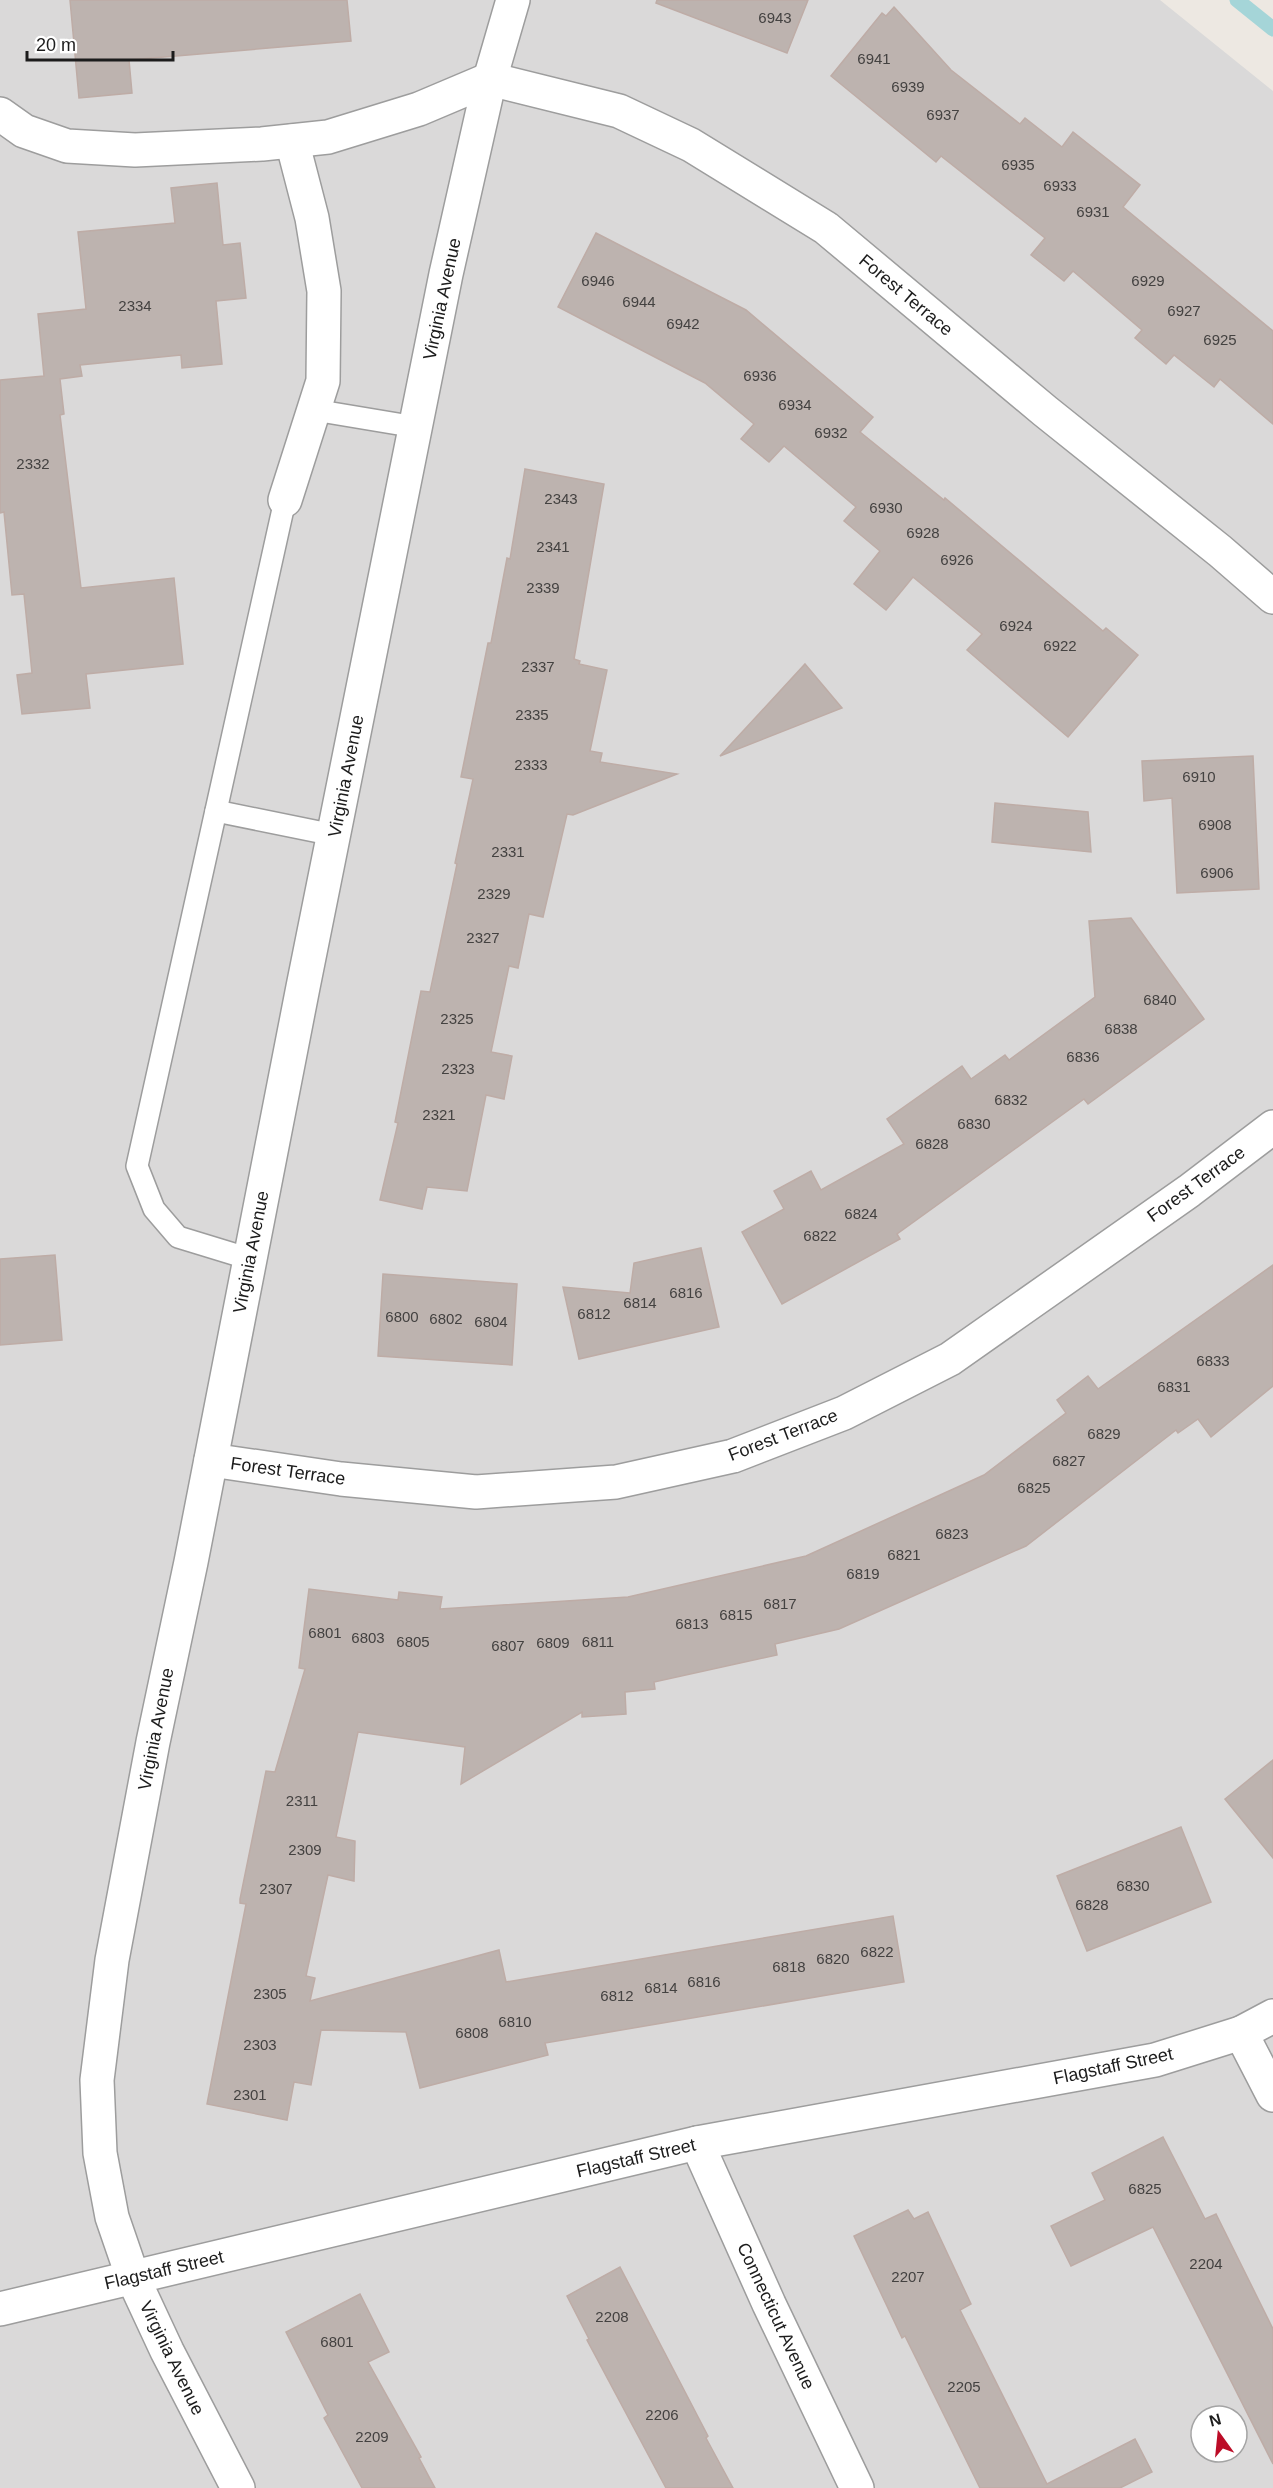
<svg xmlns="http://www.w3.org/2000/svg" width="1273" height="2488" viewBox="0 0 1273 2488" font-family="Helvetica,sans-serif">
	<rect width="100%" height="100%" fill="#ede8e2"/>
	<path fill="#dad9d9" fill-rule="evenodd" d="M0,0H1160L1273,91V2488H0ZM1201,2416H1237V2452H1201Z"/>
	<g fill="none" stroke-linecap="round" stroke-linejoin="round">
		<polyline stroke="#a5d5d8" stroke-width="15" points="1237,0 1273,29"/>
	</g>
	<g fill="#bdb3af" stroke="#beaca6" stroke-width="1.5">
		<polygon points="70,0 347,0 351,41 129,60 132,93 79,98"/>
		<polygon points="657,0 808,0 787,53 656,3"/>
		<polygon points="894,7 951,70 1020,124 1025,118 1062,147 1073,132 1140,185 1123,207 1273,331 1273,424 1220,379 1214,387 1174,355 1166,364 1135,338 1142,330 1073,271 1064,281 1031,255 1045,238 941,156 936,162 831,76 882,13 886,16"/>
		<polygon points="217,183 223,245 240,243 246,298 216,301 222,364 182,368 181,355 80,365 82,376 60,379 64,414 60,415 81,588 174,578 183,664 86,674 90,708 22,714 17,675 32,673 24,594 12,595 4,512 0,513 0,380 44,376 38,314 86,309 78,232 175,223 171,188"/>
		<polygon points="596,233 746,310 873,417 860,432 944,500 945,498 1103,631 1106,628 1138,655 1068,737 967,650 982,634 913,577 886,610 854,584 880,551 844,521 856,507 784,446 769,462 741,439 754,424 705,383 558,307"/>
		<polygon points="525,469 604,484 574,659 580,661 579,664 607,670 590,751 602,753 600,762 677,774 573,815 567,814 543,917 529,914 518,968 509,966 491,1052 512,1056 504,1099 486,1095 467,1191 427,1187 422,1209 380,1200 398,1123 395,1122 421,991 430,992 457,864 455,863 473,779 461,777 488,643 491,643 507,558 510,559"/>
		<polygon points="805,664 842,708 720,756"/>
		<polygon points="1253,756 1259,889 1177,893 1172,798 1144,801 1142,761"/>
		<polygon points="995,803 1088,812 1091,852 992,842"/>
		<polygon points="1131,918 1204,1019 1088,1104 1084,1099 897,1234 900,1239 782,1304 742,1232 784,1209 774,1191 811,1171 821,1190 904,1144 887,1119 962,1066 971,1079 1005,1055 1009,1060 1095,997 1089,921"/>
		<polygon points="701,1248 719,1327 579,1359 563,1287 630,1293 634,1263"/>
		<polygon points="55,1255 62,1340 0,1345 0,1259"/>
		<polygon points="1273,1265 1273,1386 1211,1437 1198,1419 1178,1433 1176,1430 1026,1546 839,1629 775,1644 777,1655 654,1682 655,1689 625,1692 626,1714 582,1717 582,1712 461,1784 465,1747 358,1732 336,1837 355,1841 354,1881 328,1875 306,1976 315,1978 310,2001 499,1950 506,1982 893,1916 904,1982 545,2043 548,2055 420,2088 406,2032 321,2030 311,2085 294,2082 287,2120 207,2104 246,1904 240,1903 240,1899 266,1771 275,1772 305,1669 299,1668 309,1589 398,1600 399,1592 442,1597 440,1609 628,1597 806,1556 984,1475 1066,1413 1057,1400 1088,1376 1098,1389"/>
		<polygon points="383,1274 517,1284 512,1365 378,1356"/>
		<polygon points="1273,1760 1273,1858 1225,1799"/>
		<polygon points="1181,1827 1211,1902 1087,1951 1057,1876"/>
		<polygon points="1163,2137 1205,2219 1216,2214 1273,2329 1273,2464 1153,2227 1071,2266 1051,2226 1105,2200 1092,2173"/>
		<polygon points="908,2210 914,2219 928,2212 971,2304 960,2310 1047,2484 1135,2439 1152,2472 1120,2488 980,2488 905,2336 902,2338 854,2236"/>
		<polygon points="620,2267 708,2436 706,2438 733,2488 666,2488 587,2340 589,2339 567,2296"/>
		<polygon points="360,2294 389,2352 368,2362 421,2457 419,2458 435,2488 362,2488 324,2418 328,2415 286,2332"/>
	</g>
	<g fill="none" stroke-linecap="round" stroke-linejoin="round">
		<defs>
			<g id="service">
				<polyline points="314,410 416,427"/>
				<polyline points="216,811 334,835"/>
				<polyline points="250,1259 178,1237 154,1209 137,1166 285,500"/>
			</g>
			<g id="minor">
				<polyline points="0,114 24,131 67,146 135,150 262,144 328,137 419,109 490,79 619,111 691,145 826,228 1045,411 1220,551 1273,597"/>
				<polyline points="285,500 323,381 324,291 312,218 292,141"/>
				<polyline points="211,1460 341,1479 476,1492 616,1482 733,1456 844,1413 950,1359 1189,1191 1273,1127"/>
				<polyline points="1241,2033 1273,2095"/>
				<polyline points="697,2143 769,2304 857,2488"/>
				<polyline points="238,2488 167,2351 133,2278 112,2217 100,2153 97,2080 112,1960 153,1742 191,1562 303,987 446,274 490,79 513,0"/>
			</g>
			<polyline id="tertiary" points="0,2309 697,2143 1155,2060 1241,2033 1273,2016"/>
		</defs>
		<use href="#service" stroke="#9d9d9d" stroke-width="24"/>
		<use href="#minor" stroke="#9d9d9d" stroke-width="36"/>
		<use href="#tertiary" stroke="#9d9d9d" stroke-width="36"/>
		<use href="#service" stroke="#fff" stroke-width="21"/>
		<use href="#minor" stroke="#fff" stroke-width="33"/>
		<use href="#tertiary" stroke="#fff" stroke-width="33"/>
	</g>
	<g text-anchor="middle" stroke-width="4.5" stroke-linejoin="round" paint-order="stroke">
		<g font-size="15" fill="#444241">
			<text x="775" y="23">6943</text>
			<text x="874" y="64">6941</text>
			<text x="908" y="92">6939</text>
			<text x="943" y="120">6937</text>
			<text x="1018" y="170">6935</text>
			<text x="1060" y="191">6933</text>
			<text x="1093" y="217">6931</text>
			<text x="598" y="286">6946</text>
			<text x="1148" y="286">6929</text>
			<text x="639" y="307">6944</text>
			<text x="135" y="311">2334</text>
			<text x="1184" y="316">6927</text>
			<text x="683" y="329">6942</text>
			<text x="1220" y="345">6925</text>
			<text x="760" y="381">6936</text>
			<text x="795" y="410">6934</text>
			<text x="831" y="438">6932</text>
			<text x="33" y="469">2332</text>
			<text x="561" y="504">2343</text>
			<text x="886" y="513">6930</text>
			<text x="923" y="538">6928</text>
			<text x="553" y="552">2341</text>
			<text x="957" y="565">6926</text>
			<text x="543" y="593">2339</text>
			<text x="1016" y="631">6924</text>
			<text x="1060" y="651">6922</text>
			<text x="538" y="672">2337</text>
			<text x="532" y="720">2335</text>
			<text x="531" y="770">2333</text>
			<text x="1199" y="782">6910</text>
			<text x="1215" y="830">6908</text>
			<text x="508" y="857">2331</text>
			<text x="1217" y="878">6906</text>
			<text x="494" y="899">2329</text>
			<text x="483" y="943">2327</text>
			<text x="1160" y="1005">6840</text>
			<text x="457" y="1024">2325</text>
			<text x="1121" y="1034">6838</text>
			<text x="1083" y="1062">6836</text>
			<text x="458" y="1074">2323</text>
			<text x="1011" y="1105">6832</text>
			<text x="439" y="1120">2321</text>
			<text x="974" y="1129">6830</text>
			<text x="932" y="1149">6828</text>
			<text x="861" y="1219">6824</text>
			<text x="820" y="1241">6822</text>
			<text x="686" y="1298">6816</text>
			<text x="640" y="1308">6814</text>
			<text x="594" y="1319">6812</text>
			<text x="402" y="1322">6800</text>
			<text x="446" y="1324">6802</text>
			<text x="491" y="1327">6804</text>
			<text x="1213" y="1366">6833</text>
			<text x="1174" y="1392">6831</text>
			<text x="1104" y="1439">6829</text>
			<text x="1069" y="1466">6827</text>
			<text x="1034" y="1493">6825</text>
			<text x="952" y="1539">6823</text>
			<text x="904" y="1560">6821</text>
			<text x="863" y="1579">6819</text>
			<text x="780" y="1609">6817</text>
			<text x="736" y="1620">6815</text>
			<text x="692" y="1629">6813</text>
			<text x="325" y="1638">6801</text>
			<text x="368" y="1643">6803</text>
			<text x="413" y="1647">6805</text>
			<text x="598" y="1647">6811</text>
			<text x="553" y="1648">6809</text>
			<text x="508" y="1651">6807</text>
			<text x="302" y="1806">2311</text>
			<text x="305" y="1855">2309</text>
			<text x="1133" y="1891">6830</text>
			<text x="276" y="1894">2307</text>
			<text x="1092" y="1910">6828</text>
			<text x="877" y="1957">6822</text>
			<text x="833" y="1964">6820</text>
			<text x="789" y="1972">6818</text>
			<text x="704" y="1987">6816</text>
			<text x="661" y="1993">6814</text>
			<text x="270" y="1999">2305</text>
			<text x="617" y="2001">6812</text>
			<text x="515" y="2027">6810</text>
			<text x="472" y="2038">6808</text>
			<text x="260" y="2050">2303</text>
			<text x="250" y="2100">2301</text>
			<text x="1145" y="2194">6825</text>
			<text x="1206" y="2269">2204</text>
			<text x="908" y="2282">2207</text>
			<text x="612" y="2322">2208</text>
			<text x="337" y="2347">6801</text>
			<text x="964" y="2392">2205</text>
			<text x="662" y="2420">2206</text>
			<text x="372" y="2442">2209</text>
		</g>
		<g font-size="18" fill="#1c1c1c" stroke="#fff">
			<text transform="translate(906 295) rotate(40)" y="6">Forest Terrace</text>
			<text transform="translate(442 299) rotate(-78)" y="6">Virginia Avenue</text>
			<text transform="translate(346 776) rotate(-79)" y="6">Virginia Avenue</text>
			<text transform="translate(1196 1184) rotate(-36)" y="6">Forest Terrace</text>
			<text transform="translate(251 1252) rotate(-79)" y="6">Virginia Avenue</text>
			<text transform="translate(783 1435) rotate(-21)" y="6">Forest Terrace</text>
			<text transform="translate(288 1471) rotate(8)" y="6">Forest Terrace</text>
			<text transform="translate(156 1729) rotate(-79)" y="6">Virginia Avenue</text>
			<text transform="translate(1113 2066) rotate(-12)" y="6">Flagstaff Street</text>
			<text transform="translate(636 2158) rotate(-13)" y="6">Flagstaff Street</text>
			<text transform="translate(164 2270) rotate(-13)" y="6">Flagstaff Street</text>
			<text transform="translate(776 2316) rotate(65)" y="6">Connecticut Avenue</text>
			<text transform="translate(172 2358) rotate(64)" y="6">Virginia Avenue</text>
		</g>
	</g>
	<g transform="translate(1219 2434) rotate(345)"><circle r="28" fill="#ffffff" stroke="#a4a4a4" stroke-width="1.5"/>
	<path d="M0-4.5L10 22L0 15L-10 22Z" fill="#bc0c27"/>
	<text y="-9" font-size="16" font-weight="bold" text-anchor="middle" fill="#1c1c1c">N</text>
	</g>
	<path d="M27 51v9h146v-9" fill="none" stroke="#1c1c1c" stroke-width="3"/>
	<text x="36" y="51" font-size="18" fill="#1c1c1c" stroke="#ffffff" stroke-width="4.5" paint-order="stroke">20 m</text>
</svg>
